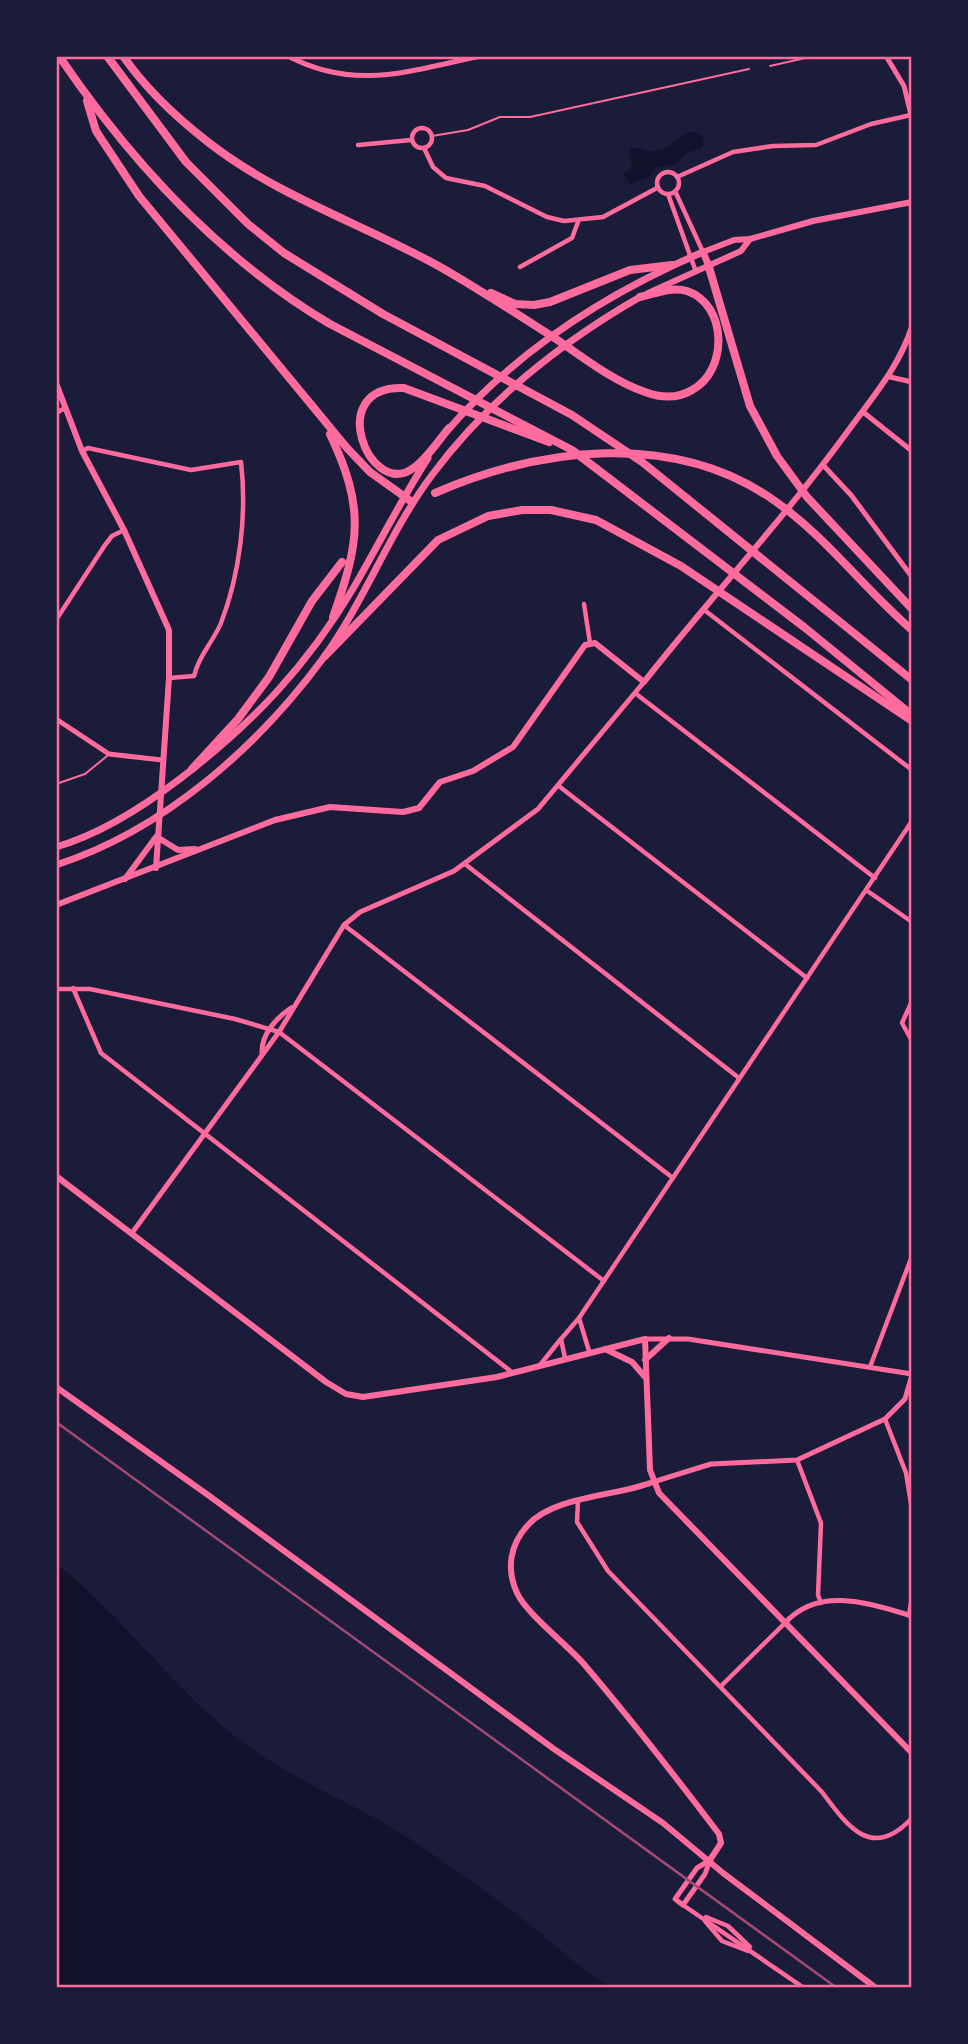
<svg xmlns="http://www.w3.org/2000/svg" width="968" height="2044" viewBox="0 0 968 2044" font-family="Cabin,sans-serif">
	<rect width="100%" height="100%" fill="#1b1b3a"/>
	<g fill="#12122b">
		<path d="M690,132L700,134L704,139L702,148L688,152L674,165L657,167L649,177L630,184L623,174L632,168L629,149C640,145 645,153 656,151C674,148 678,135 690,132Z"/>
		<path d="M56,1565C73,1575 86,1589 100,1603C143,1644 181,1692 227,1730C285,1779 360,1804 422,1847C457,1872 495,1897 529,1924C558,1947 581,1970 613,1988H56Z"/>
	</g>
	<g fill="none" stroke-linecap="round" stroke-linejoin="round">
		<g stroke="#ff6b9d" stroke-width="2">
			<polyline points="770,66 814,56"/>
			<polyline points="432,136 468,130 500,117 530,117 749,69"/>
			<polyline points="56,784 85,774 107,756"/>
		</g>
		<g stroke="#ff6b9d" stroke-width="4.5">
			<circle cx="422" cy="138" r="10"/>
			<polyline points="358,145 411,140"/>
			<polyline points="424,148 433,167 446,178 485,186 547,217 564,221 603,217 657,188"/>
			<circle cx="668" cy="183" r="11"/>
			<polyline points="677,177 733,152 773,146 816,145 871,124 911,115"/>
			<polyline points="675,191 703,252"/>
			<polyline points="668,194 695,269"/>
			<polyline points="520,267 572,238 578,222"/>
			<polyline points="56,413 65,408"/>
			<path d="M82,451L88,448L191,470L241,462C247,514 240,574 221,623C213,642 199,655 194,676L169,678"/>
			<polyline points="584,604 590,643"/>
			<polyline points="703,609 912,770"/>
			<polyline points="56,620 105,545 112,536 124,530"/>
			<polyline points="635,693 875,878"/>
			<polyline points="560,787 807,978"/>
			<polyline points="465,864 739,1078"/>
			<polyline points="866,890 912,922"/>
			<polyline points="344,925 673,1178"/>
			<polyline points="73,988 101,1053 513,1373"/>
			<polyline points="56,989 90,989 235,1019 279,1032 604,1281"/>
			<polyline points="912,1001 902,1023 912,1041"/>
			<polyline points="579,1318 589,1351"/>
			<polyline points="565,1358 561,1339 579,1318 912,821"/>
			<polyline points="540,1365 560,1340"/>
			<polyline points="870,1367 912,1256"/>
			<polyline points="885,1419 906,1473 912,1510"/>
			<polyline points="797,1460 821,1523 818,1595 821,1603"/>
			<path d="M578,1500L577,1522L608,1571L822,1792C848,1827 872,1861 912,1818"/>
			<polyline points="909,1615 912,1598"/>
			<polyline points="721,1686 785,1623"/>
			<polyline points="683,1905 804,1988"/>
			<polyline points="706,1917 728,1926 750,1947"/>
			<polyline points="705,1921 722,1941 748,1951"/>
		</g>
		<g stroke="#ff6b9d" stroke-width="5">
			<path d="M288,56C356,92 411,70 481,56"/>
			<polyline points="886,56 904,86 912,119"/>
			<polyline points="890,377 912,382"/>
			<polyline points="863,412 912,451"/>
			<polyline points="823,465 851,495 912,577"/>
			<polyline points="56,719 109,754 162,760"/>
			<path d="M262,1053C261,1035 276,1018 291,1008"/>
			<polyline points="132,1233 279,1032 344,925 360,912 454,871 538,809 644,682"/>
			<polyline points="645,1339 688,1339 912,1374"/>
			<polyline points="653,1482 711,1464 797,1460 885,1419 905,1399 912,1375"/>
			<path d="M785,1623C819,1585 871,1604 912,1616"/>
			<polygon points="710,1860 705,1874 683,1905 675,1899 697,1868"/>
		</g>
		<g stroke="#ff6b9d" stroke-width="6">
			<polyline points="703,252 734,240 750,239 813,221 912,202"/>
			<polyline points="648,293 741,251 750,239"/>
			<polyline points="56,383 82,451 124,530 169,630 169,678 156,868"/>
			<polyline points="157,837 178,850 195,849"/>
			<polyline points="125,879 156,837"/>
			<path d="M56,905L275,820L330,807L403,812L419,808L440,782L473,771L513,747L585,645L595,643L644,682C710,598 783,520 845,435C871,399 898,369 912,327"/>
			<polyline points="56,1176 326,1382 346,1394 363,1397 497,1377 645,1339 650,1470 659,1493 912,1753"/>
			<polyline points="605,1349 632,1362 646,1378"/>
			<polyline points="645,1360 669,1338"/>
			<path d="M653,1482C618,1496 554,1496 528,1525C510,1544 506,1569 517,1593C526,1613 566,1644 583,1663C630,1718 675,1776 719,1834L721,1843L710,1860"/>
		</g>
		<polyline stroke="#ff6b9d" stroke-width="6" points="56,1387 208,1495 554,1749 663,1823 723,1873 876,1988"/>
		<g stroke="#ff6b9d" stroke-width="7">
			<path d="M447,431C516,351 607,293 703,252L708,264"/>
			<path d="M56,847C101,834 143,807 181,778C253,723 307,666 354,587C379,544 401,500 428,458"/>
			<path d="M56,865C164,830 258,747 324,657C365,600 390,531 432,475C487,401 560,343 640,297"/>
		</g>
		<g stroke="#ff6b9d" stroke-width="8">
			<path d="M59,56C131,162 219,258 330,324L572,450L804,627L912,715"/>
			<polyline points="107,56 186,162 248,224 284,253 383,314 572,415 642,462 912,680"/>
			<path d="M123,56C146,89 177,118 208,142C278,197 366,225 442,268C482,291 520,316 559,341C585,359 615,382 645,392C661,398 677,399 692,390C728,371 728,305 687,291C672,286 654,294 640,297"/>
			<polyline points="87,101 96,131 139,196 347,448 370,472 412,502"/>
			<polyline points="708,264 750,406 777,456 807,497 912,609"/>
			<polyline points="491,293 515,304 534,305 550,302 630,270 672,265"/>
			<path d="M449,428C438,441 426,460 412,469C369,498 324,385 404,388L549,442"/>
			<path d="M330,434C365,508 360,541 333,617"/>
			<path d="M435,493C539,448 673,430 772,499C825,535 864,589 912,630"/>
			<polyline points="325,656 438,540 488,516 522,510 551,510 596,520 681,566 912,721"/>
			<polyline points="192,769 238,719 269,677 312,601 342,562"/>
		</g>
		<polyline stroke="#a44b75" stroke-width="2.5" points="56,1422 837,1988"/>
	</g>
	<rect width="968" height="2044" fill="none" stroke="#1b1b3a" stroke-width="116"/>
	<rect x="58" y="58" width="852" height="1928" fill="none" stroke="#ff6b9d" stroke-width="2.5"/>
</svg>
